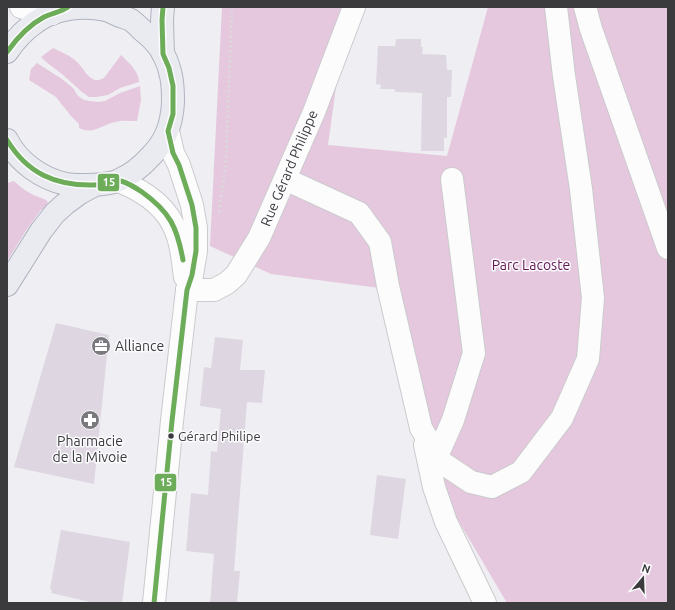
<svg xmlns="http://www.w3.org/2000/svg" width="675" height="610" viewBox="0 0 675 610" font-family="Ubuntu,sans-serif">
	<rect width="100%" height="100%" fill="#efeef3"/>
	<g fill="#e5c8de">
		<polygon points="222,7 347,7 328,145 447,156 488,7 668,7 668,603 507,603 442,493 395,290 271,274 210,246"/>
		<path d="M53,48C61,52 70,55 77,62C83,67 87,78 95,80C98,81 101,79 104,78L121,55C128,62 139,71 139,82L120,88L108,95L96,97H89L82,92L63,75L45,61L41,57Z"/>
		<path d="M37,63L62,79L73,88L78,96L84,100L90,101L98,102L105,101L120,93L140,86L141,100L137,121C130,121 122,120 115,122C101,125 94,135 79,128V124L71,116L56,97L29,80L31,69Z"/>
		<path d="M14,181C19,186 24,190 30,193C36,197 43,197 48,202L45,208L41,210L27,229L7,261V183Z"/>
	</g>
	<g fill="#ded7e2">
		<polygon points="396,39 421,39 421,47 423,47 422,54 446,55 447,70 452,70 451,97 447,97 447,138 444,138 444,151 421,151 422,93 396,92 394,89 380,89 381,85 376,84 378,46 395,46"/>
		<polygon points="56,323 109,335 94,484 14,467"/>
		<polygon points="215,337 243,340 240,370 265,370 262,403 247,402 234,571 240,571 237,603 210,603 214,554 186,551 191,493 208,495 211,451 217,452 221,409 200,406 204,367 211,368"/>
		<polygon points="377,475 406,479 398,539 370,535"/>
		<polygon points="61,530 130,542 122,603 94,603 51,593 52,590 50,589"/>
	</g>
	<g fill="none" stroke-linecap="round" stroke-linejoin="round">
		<defs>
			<g id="minor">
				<polyline points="21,7 27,9 52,14"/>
				<polyline points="585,7 591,29 668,248"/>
				<polyline points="285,179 359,213 380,242 388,286 421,428 441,462 471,482 492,487 521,472 562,418 588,359 593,298 581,189 564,76 556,7"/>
				<path d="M119,181C144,191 168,206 177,234C182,247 183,263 185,277"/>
				<polyline points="187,290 214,290 227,283 236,275 259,238 314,112 354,7"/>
				<polyline points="425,445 434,487 446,522 485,603"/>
				<polyline points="437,456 453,420 474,353 452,179"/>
				<polyline points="154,603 172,421 187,290 192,275 196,251 196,228 192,205 179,165 173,153 168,131"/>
			</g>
			<g id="major">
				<polyline points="163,7 162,20 163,54"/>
				<path d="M7,52C15,40 24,30 36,22C55,8 83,5 106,10C110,11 115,14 120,16C123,17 127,18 131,20C135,23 139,27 142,30C151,37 159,45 164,55C172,72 173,84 173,102C172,124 166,141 151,156C142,166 131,175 119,180C109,185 92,185 81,185C76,185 70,185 66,184C42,179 18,162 7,140"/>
				<polyline points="7,285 41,231 55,213 65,204 80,193 93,186"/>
			</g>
		</defs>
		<use href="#minor" stroke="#cbcacd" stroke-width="24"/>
		<use href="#major" stroke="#b0b3c0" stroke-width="24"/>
		<g stroke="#dbdbdc" stroke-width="2.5" stroke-dasharray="2 3" stroke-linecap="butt">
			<polyline points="668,7 668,10"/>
			<polyline points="219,212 226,162 232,7"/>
		</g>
		<use href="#minor" stroke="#fdfcfd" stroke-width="22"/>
		<use href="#major" stroke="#e9ebf1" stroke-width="22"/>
		<defs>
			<g id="bus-1">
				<path d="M7,52C17,38 29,25 44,17C52,13 61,12 68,7"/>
				<path d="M7,140C27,173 55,186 94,185C102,185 112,180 121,181C128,183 136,188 142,192C170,212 177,227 183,260"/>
				<polyline points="154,603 172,421 187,290 192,275 196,251 196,228 192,205 179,165 173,153 168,131 173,114 173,86 169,68 163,54 162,20 163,7"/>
			</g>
		</defs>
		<use href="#bus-1" stroke="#fcfbfe" stroke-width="8"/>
		<use href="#bus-1" stroke="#6dad59" stroke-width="5"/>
	</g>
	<defs>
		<symbol id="office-disc" viewBox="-11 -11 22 22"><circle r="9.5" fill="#7a797d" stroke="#fcfbfe"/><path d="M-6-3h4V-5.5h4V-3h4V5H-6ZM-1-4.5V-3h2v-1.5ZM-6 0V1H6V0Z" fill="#fff"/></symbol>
		<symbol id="pharmacy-disc" viewBox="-11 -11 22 22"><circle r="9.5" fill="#7a797d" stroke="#fcfbfe"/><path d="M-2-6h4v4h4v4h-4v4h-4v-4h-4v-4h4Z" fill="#fff"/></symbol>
	</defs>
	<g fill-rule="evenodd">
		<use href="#office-disc" x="90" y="335" width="22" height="22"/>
		<use href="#pharmacy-disc" x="79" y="409" width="22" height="22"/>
	</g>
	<circle fill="#3b3a3d" stroke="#fcfbfe" stroke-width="1.5" cx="171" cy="436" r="3.5"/>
	<g text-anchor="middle" stroke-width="3" stroke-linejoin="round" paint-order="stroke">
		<g font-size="13" fill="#3b3a3d" stroke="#fcfbfe" text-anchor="start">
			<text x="178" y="441">Gérard Philipe</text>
		</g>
		<g font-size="14" fill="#3b3a3d" stroke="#fcfbfe">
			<text transform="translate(289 168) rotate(-67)" y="5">Rue Gérard Philippe</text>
		</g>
		<g font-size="14" fill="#641552" stroke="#fcfbfe">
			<text x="531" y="270">Parc Lacoste</text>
		</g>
		<g font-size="14" fill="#3b3a3d" stroke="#fcfbfe" text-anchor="start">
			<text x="115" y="351">Alliance</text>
			<text x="90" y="446" text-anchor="middle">Pharmacie<tspan x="90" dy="16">de la Mivoie</tspan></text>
		</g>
	</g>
	<g stroke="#fcfbfe" stroke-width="1.5">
		<rect x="97" y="173" width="23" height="19" rx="4" fill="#6dad59"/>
		<rect x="154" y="473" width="23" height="19" rx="4" fill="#6dad59"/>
	</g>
	<g font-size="11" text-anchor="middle" font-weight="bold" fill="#fff">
		<text x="109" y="186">15</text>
		<text x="166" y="486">15</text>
	</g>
	<rect width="675" height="610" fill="none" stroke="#3b3a3d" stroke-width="16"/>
	<g transform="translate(643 578) rotate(19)" stroke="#fcfbfe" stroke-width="3" paint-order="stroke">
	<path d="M0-3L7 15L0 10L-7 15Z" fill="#3b3a3d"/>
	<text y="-6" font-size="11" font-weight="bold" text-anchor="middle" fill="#3b3a3d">N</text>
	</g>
</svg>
